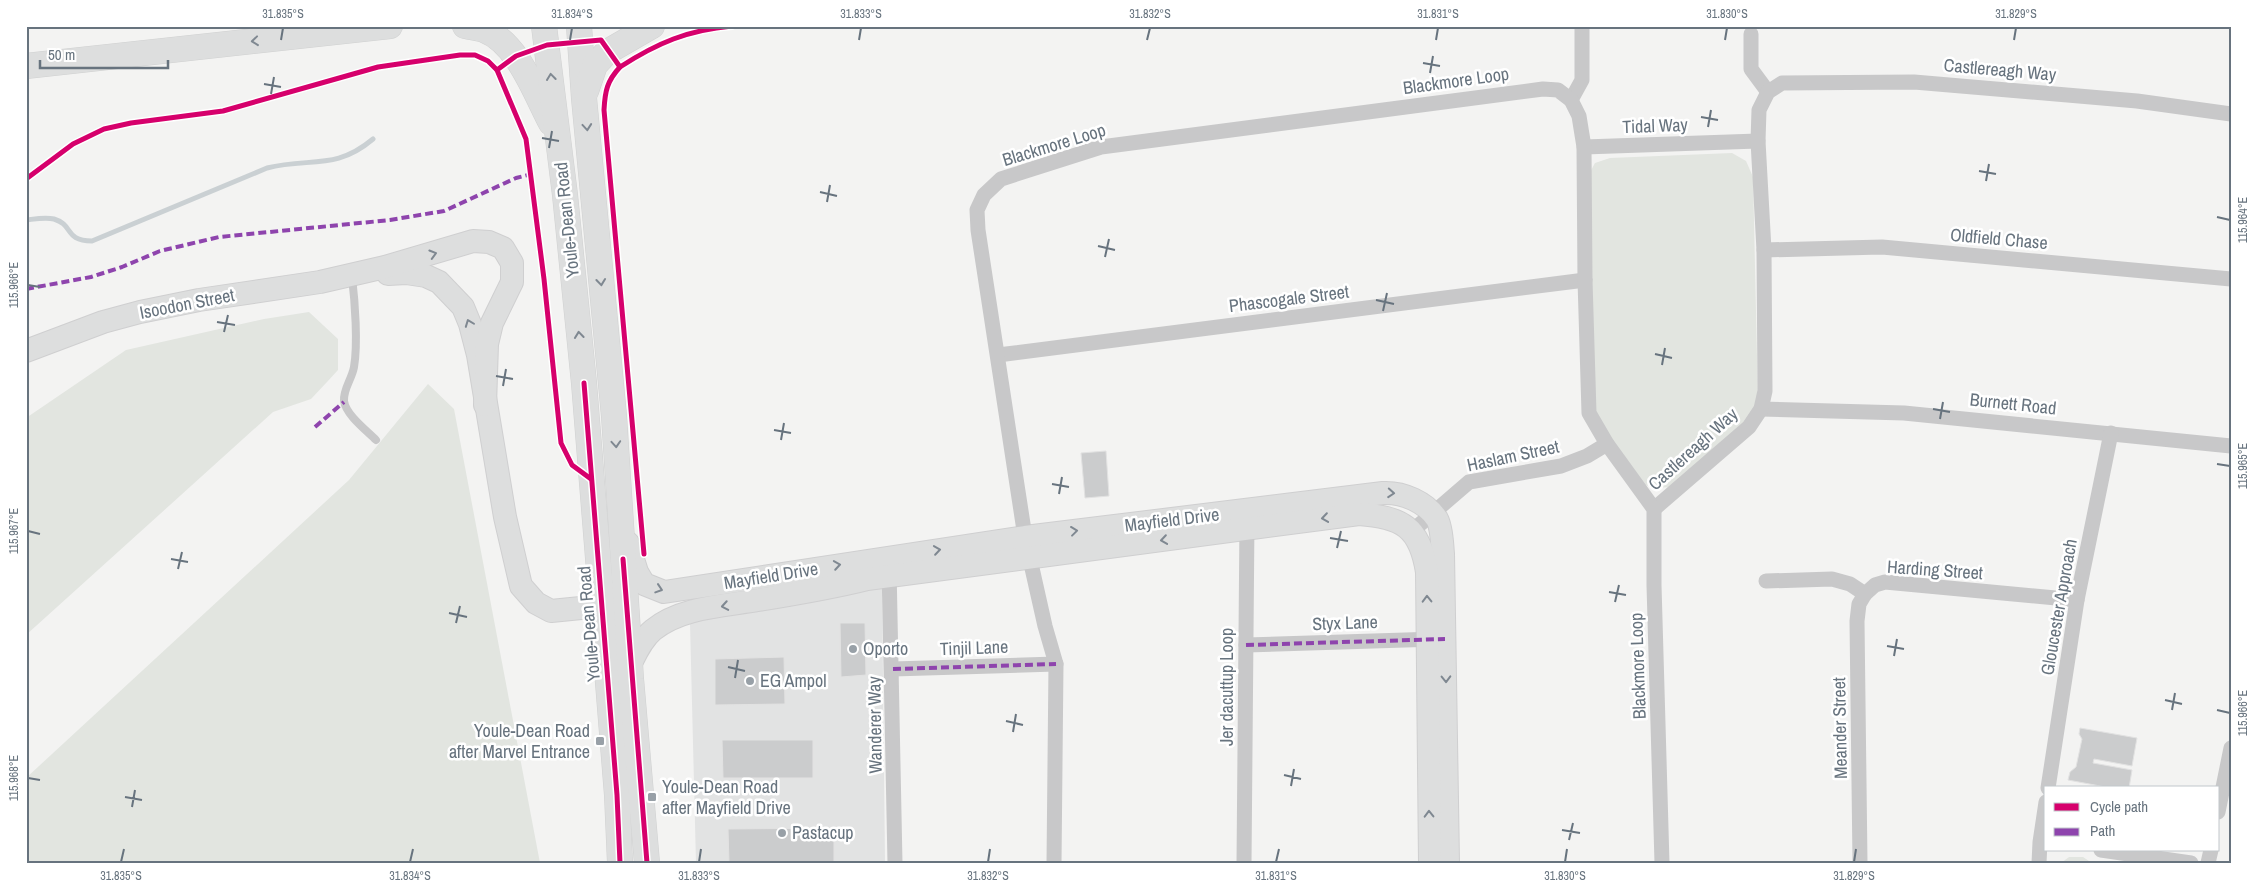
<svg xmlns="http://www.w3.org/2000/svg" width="2257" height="889" viewBox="0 0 2257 889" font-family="'Archivo Narrow',sans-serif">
	<rect width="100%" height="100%" fill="#f3f3f2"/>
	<polygon fill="#e2e3e3" points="882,584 885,863 696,863 690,623"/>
	<g fill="#e2e5e0">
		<polygon points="1732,153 1746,161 1753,177 1758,402 1738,432 1671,487 1655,488 1642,484 1597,425 1593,394 1588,176 1595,163 1610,158"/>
		<polygon points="309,312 338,339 338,370 327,382 311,399 273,412 26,635 26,418 126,350 264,319"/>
		<polygon points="428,384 454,409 540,863 26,863 26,778 349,480"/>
		<polygon points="2069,857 2083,857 2092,863 2061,863"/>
	</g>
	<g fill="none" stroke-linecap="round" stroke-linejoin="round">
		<path stroke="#cad0d3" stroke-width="5" d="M26,220C35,219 45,217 54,219C74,225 64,241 92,241L267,168C310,157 335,171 373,139"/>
	</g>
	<g fill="#cbcccd" stroke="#e2e2e2">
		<polygon points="1106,451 1109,496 1085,498 1081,453"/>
		<polygon points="840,623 865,623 866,675 841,677"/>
		<polygon points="784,657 785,704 715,705 715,659"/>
		<polygon points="2080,728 2137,738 2132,766 2094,759 2093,763 2132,770 2129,788 2111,788 2068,780 2070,772 2076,767 2082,739 2079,734"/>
		<polygon points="722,740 813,740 813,778 723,778"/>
		<polygon points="834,828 834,863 729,863 728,829"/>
	</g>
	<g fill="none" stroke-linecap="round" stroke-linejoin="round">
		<defs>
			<g id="secondary">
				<polyline points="388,274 406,273 426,276 439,282 463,307 470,324 478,355 505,517 521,586 536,603 551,611 601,606 613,594"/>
				<polyline points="26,351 103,322 140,312 199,300 320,282 385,267 473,241 489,242 503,248 512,263 512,282 492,323 487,344 485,405"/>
				<path d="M628,543L637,572L644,584L664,592L1025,537L1383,493C1403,492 1426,502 1437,519C1442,528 1442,544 1443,554L1448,863"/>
				<path d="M630,665C636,653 642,639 653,630C681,607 724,606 758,600C795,594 831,588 867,579L1359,514C1402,517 1420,527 1427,572L1430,863"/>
			</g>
			<g id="primary">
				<path d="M465,26C471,27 479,28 484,30C518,43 535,93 551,123"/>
				<polyline points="544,26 565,195 584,383 617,795 620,863"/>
				<polyline points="579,26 584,98 614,416 631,679 647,863"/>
				<polyline points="26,66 390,26"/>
				<polyline points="586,91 595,65 607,52 652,26"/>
			</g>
		</defs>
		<use href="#secondary" stroke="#cfcfd0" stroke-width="24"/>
		<use href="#primary" stroke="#d0d1d1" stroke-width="26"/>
		<path stroke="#c8c8c9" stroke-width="8" d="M352,277C355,302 358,344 354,367C352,379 343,389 344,401C346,415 366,430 376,440"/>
		<g stroke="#c8c8c9" stroke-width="15">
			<polyline points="1751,34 1751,69 1768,92"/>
			<polyline points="1571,100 1582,80 1582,26"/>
			<polyline points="1584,147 1758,141"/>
			<polyline points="1764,250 1882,247 2231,279"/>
			<polyline points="998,355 1585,280"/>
			<polyline points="1761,409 1904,413 2231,446"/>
			<polyline points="1654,509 1749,427 1761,409 1765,391 1764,250 1758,141 1759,110 1768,92 1782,83 1914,82 2137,101 2231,114"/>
			<polyline points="1411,532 1469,482 1561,466 1587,456 1607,444"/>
			<polyline points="889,567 895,863"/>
			<polyline points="1766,581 1832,579 1850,584 1865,594 1875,585 1885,582 2077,600"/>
			<polyline points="1246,645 1437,639"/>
			<polyline points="893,669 1056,664"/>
			<polyline points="2048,788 2077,600 2111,433"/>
			<polyline points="2218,812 2231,748"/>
			<polyline points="2101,850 2191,863"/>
			<polyline points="1054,863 1056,664 1045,626 1025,537 978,230 977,210 984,195 1001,179 1101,147 1543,89 1558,90 1571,100 1579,116 1584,147 1585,280 1589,413 1607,444 1654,509 1654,585 1662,863"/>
			<polyline points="1244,863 1247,520"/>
			<polyline points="1860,863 1857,621 1859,604 1865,594"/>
			<polyline points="2039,863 2040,842 2046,802"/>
			<polyline points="2208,863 2211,850"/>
		</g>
		<use href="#secondary" stroke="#dddede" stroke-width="22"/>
		<use href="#primary" stroke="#dddede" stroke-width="25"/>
		<g stroke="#8e44ad" stroke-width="4" stroke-dasharray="8 4" stroke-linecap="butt">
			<polyline points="26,289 91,277 122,267 160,251 219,237 390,220 444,211 516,178 532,174"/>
			<polyline points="315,427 344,402"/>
			<polyline points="1246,645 1445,639"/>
			<polyline points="893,669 1056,664"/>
		</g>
		<defs>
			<g id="cycleway">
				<path d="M620,67C607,81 605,91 604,110L644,554"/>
				<polyline points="497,70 526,139 544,279 561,443 572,465 591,479"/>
				<path d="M26,179L73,144L104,129L131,123L223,111L378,67L460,55H475L488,61L497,70L516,56L547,45L601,40L620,67C657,43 688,30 732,26"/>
				<polyline points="584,383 617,795 620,863"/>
				<polyline points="623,559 647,863"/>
			</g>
		</defs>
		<use href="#cycleway" stroke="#fff" stroke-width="8"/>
		<use href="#cycleway" stroke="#d6006c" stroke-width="5"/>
	</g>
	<defs><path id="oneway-chevron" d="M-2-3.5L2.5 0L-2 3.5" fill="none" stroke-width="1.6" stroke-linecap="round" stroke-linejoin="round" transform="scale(1.25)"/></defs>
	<g stroke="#7f8891">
		<use href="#oneway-chevron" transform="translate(255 41) rotate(174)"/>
		<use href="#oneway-chevron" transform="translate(551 77) rotate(-97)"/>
		<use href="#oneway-chevron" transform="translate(587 127) rotate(85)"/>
		<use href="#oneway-chevron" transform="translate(433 254) rotate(-16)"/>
		<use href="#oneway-chevron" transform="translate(601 282) rotate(84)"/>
		<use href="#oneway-chevron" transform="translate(469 323) rotate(-111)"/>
		<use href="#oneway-chevron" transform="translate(579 335) rotate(-96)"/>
		<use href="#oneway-chevron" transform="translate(616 444) rotate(86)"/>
		<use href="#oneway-chevron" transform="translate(1391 493) rotate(4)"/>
		<use href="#oneway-chevron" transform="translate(1325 518) rotate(172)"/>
		<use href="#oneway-chevron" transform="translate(1074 531) rotate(-7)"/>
		<use href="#oneway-chevron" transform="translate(1164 540) rotate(172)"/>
		<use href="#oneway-chevron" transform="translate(937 550) rotate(-8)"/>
		<use href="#oneway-chevron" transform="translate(837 565) rotate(-9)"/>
		<use href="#oneway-chevron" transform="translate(659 589) rotate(18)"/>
		<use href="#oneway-chevron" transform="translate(1427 599) rotate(-91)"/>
		<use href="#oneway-chevron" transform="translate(725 606) rotate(170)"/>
		<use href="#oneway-chevron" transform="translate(1446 679) rotate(89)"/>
		<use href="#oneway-chevron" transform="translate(1429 814) rotate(-91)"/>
	</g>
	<path fill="none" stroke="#67737e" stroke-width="2" d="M281,40L283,28M570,40L572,28M859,40L861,28M1147,40L1150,28M1436,40L1438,28M1725,40L1727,28M2014,40L2016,28M1423,63L1440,66M1430,73L1433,56M264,84L281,87M271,94L274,77M1701,117L1718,120M1708,127L1711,110M542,138L559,141M549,148L552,131M1979,171L1996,174M1986,181L1989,164M820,192L837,196M827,202L830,185M2217,217L2230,220M1098,246L1115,250M1105,257L1109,239M28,285L40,287M1376,300L1394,304M1383,311L1387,293M217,322L235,325M224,332L228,315M1655,354L1672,358M1662,365L1665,348M496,376L513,379M503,386L506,369M1933,409L1950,412M1940,419L1943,402M774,430L791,433M781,440L784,423M2217,464L2230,466M1052,484L1069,487M1059,494L1062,477M28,531L40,534M1330,538L1348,541M1337,548L1341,531M171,559L188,562M178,569L182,552M1609,592L1626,595M1615,602L1619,585M449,613L467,617M456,623L460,606M1887,646L1904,649M1894,656L1897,639M728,667L745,671M735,678L738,660M2165,700L2182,704M2172,710L2175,693M2217,710L2230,713M1006,721L1023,725M1013,732L1016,714M1284,775L1301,779M28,778L40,780M1291,786L1294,769M125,797L142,800M132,807L135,790M1562,830L1580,833M1569,840L1573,823M121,862L124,849M410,862L413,849M699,862L701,849M988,862L990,849M1276,862L1279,849M1565,862L1567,849M1854,862L1856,849"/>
	<g fill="#98a0a7" stroke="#fff" stroke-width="2">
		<circle cx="853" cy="649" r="5"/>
		<circle cx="750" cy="681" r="5"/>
		<rect x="595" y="736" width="10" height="10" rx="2.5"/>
		<rect x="647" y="792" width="10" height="10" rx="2.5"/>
		<circle cx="782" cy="833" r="5"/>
	</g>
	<g text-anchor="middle" stroke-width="5" stroke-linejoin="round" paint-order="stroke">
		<g font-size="18" fill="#67737e" stroke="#fff">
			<text transform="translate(2000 70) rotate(5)" y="6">Castlereagh Way</text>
			<text transform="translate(1456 81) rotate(-8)" y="6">Blackmore Loop</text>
			<text transform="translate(1655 126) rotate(-2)" y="6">Tidal Way</text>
			<text transform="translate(1054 145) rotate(-17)" y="6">Blackmore Loop</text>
			<text transform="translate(567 220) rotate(-96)" y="6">Youle-Dean Road</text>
			<text transform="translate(1999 239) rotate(5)" y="6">Oldfield Chase</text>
			<text transform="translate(1289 299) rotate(-7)" y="6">Phascogale Street</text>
			<text transform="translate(187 304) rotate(-11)" y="6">Isoodon Street</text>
			<text transform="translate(2013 404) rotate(6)" y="6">Burnett Road</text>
			<text transform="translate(1693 449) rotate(-42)" y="6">Castlereagh Way</text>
			<text transform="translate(1513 456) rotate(-12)" y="6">Haslam Street</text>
			<text transform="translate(1172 520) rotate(-7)" y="6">Mayfield Drive</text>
			<text transform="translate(1935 570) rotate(4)" y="6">Harding Street</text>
			<text transform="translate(771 576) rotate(-9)" y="6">Mayfield Drive</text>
			<text transform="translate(2059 607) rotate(-80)" y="6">Gloucester Approach</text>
			<text transform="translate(1345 623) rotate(-2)" y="6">Styx Lane</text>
			<text transform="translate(589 624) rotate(-95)" y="6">Youle-Dean Road</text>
			<text transform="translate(974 648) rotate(-2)" y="6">Tinjil Lane</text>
			<text transform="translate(1638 666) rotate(-92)" y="6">Blackmore Loop</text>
			<text transform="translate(1227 687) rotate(-90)" y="6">Jer dacuttup Loop</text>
			<text transform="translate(875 725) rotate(-91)" y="6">Wanderer Way</text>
			<text transform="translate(1840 728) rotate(-91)" y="6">Meander Street</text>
		</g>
		<g font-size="18" fill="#67737e" stroke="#fff" text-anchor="start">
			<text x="863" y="655">Oporto</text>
			<text x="760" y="687">EG Ampol</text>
			<text x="590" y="737" text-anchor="end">Youle-Dean Road<tspan x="590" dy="21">after Marvel Entrance</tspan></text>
			<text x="662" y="793">Youle-Dean Road<tspan x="662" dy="21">after Mayfield Drive</tspan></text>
			<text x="792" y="839">Pastacup</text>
		</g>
	</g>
	<rect width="2257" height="889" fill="none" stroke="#ffffff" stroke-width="55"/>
	<rect x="2044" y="786" width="175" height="65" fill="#ffffff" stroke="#c2c7cb"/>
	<rect x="2054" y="803" width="25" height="8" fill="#d6006c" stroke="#c2c7cb"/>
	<text x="2090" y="812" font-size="15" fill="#67737e">Cycle path</text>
	<rect x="2054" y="828" width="25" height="8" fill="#8e44ad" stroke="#c2c7cb"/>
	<text x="2090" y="836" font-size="15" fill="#67737e">Path</text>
	<path d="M40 60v8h128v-8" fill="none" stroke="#67737e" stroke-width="2.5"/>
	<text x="48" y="60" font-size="15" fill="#67737e" stroke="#ffffff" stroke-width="4" paint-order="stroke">50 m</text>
	<rect x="28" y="28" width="2202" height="834" fill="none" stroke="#67737e" stroke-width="2"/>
	<g font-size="12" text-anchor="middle" fill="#67737e">
		<text x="283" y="18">31.835°S</text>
		<text x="572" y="18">31.834°S</text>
		<text x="861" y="18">31.833°S</text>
		<text x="1150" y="18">31.832°S</text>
		<text x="1438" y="18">31.831°S</text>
		<text x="1727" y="18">31.830°S</text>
		<text x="2016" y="18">31.829°S</text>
		<text transform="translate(2243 220) rotate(-90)" y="4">115.964°E</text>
		<text transform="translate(14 285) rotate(-90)" y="4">115.966°E</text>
		<text transform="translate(2243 466) rotate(-90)" y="4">115.965°E</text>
		<text transform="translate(14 531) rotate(-90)" y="4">115.967°E</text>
		<text transform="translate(2243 713) rotate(-90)" y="4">115.966°E</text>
		<text transform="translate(14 778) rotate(-90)" y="4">115.968°E</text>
		<text x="121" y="880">31.835°S</text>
		<text x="410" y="880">31.834°S</text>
		<text x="699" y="880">31.833°S</text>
		<text x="988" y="880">31.832°S</text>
		<text x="1276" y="880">31.831°S</text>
		<text x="1565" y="880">31.830°S</text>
		<text x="1854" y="880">31.829°S</text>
	</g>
</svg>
